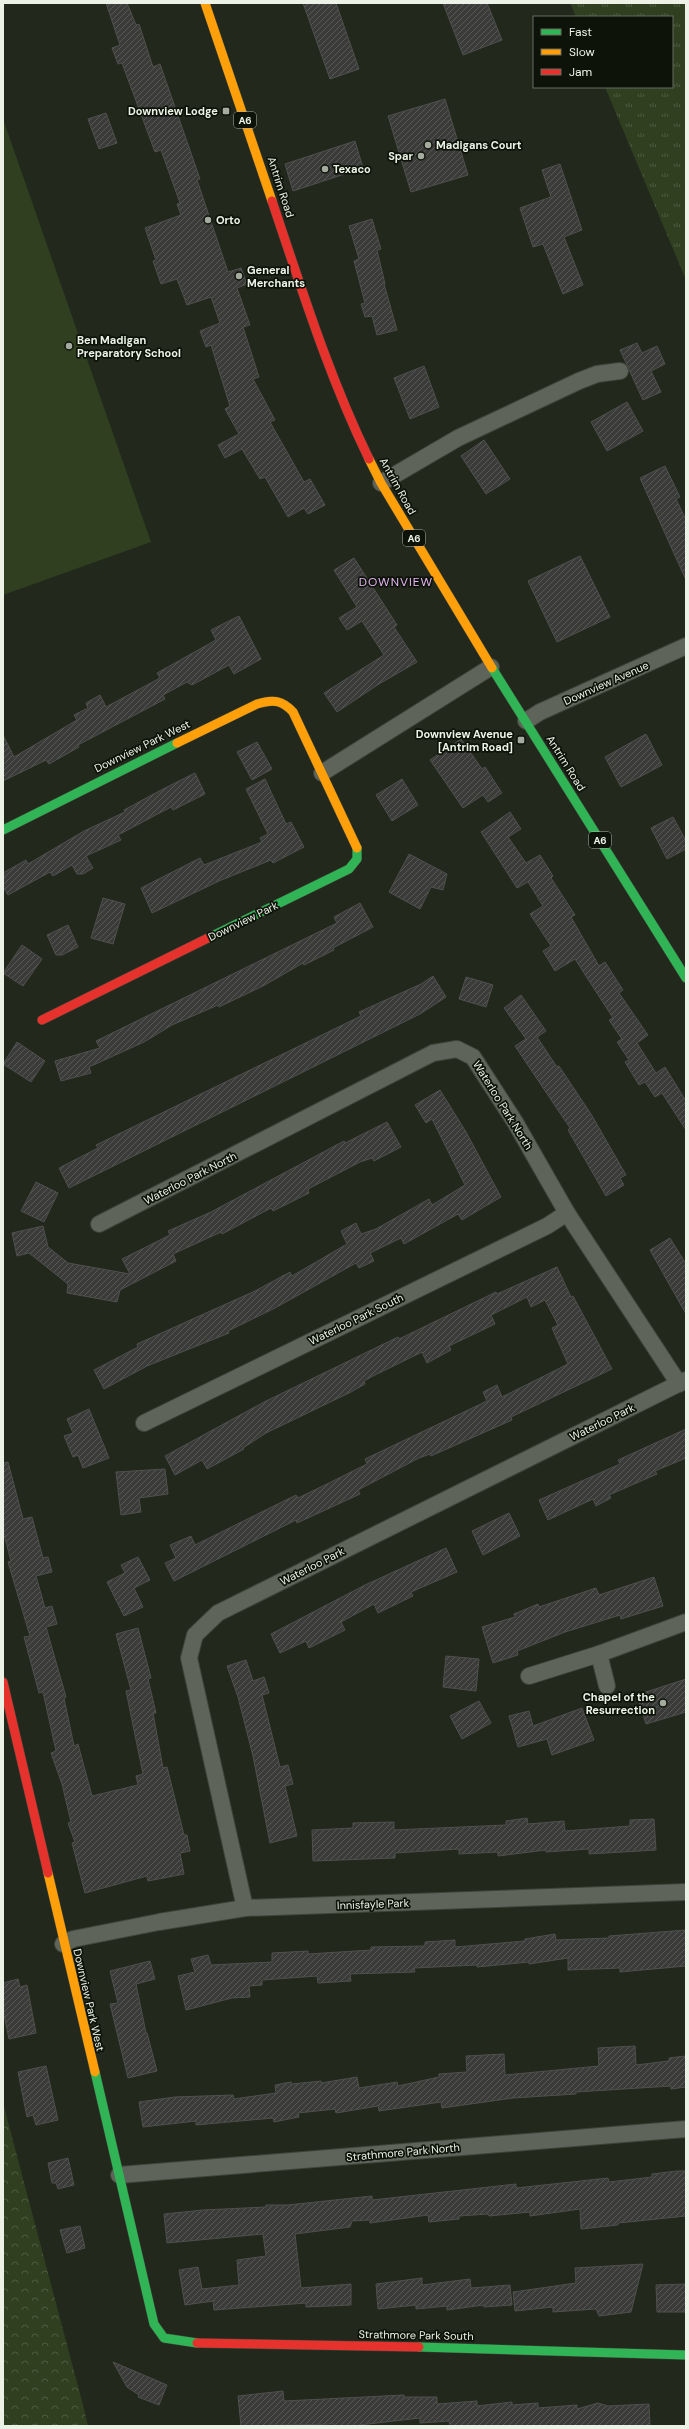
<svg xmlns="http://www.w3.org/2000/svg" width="689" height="2429" viewBox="0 0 689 2429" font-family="'DM Sans',sans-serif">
	<defs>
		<pattern id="grass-tufts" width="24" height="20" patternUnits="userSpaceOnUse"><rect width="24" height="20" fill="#2f3f20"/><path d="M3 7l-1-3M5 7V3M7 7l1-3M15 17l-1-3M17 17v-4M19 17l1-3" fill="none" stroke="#4d5b40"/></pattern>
		<pattern id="park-crowns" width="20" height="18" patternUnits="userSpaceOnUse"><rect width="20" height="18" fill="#2f3f20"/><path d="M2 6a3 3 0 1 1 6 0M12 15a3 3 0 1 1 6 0" fill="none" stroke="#4d5b40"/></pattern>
		<pattern id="building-hatch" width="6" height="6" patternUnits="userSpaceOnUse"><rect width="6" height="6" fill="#3b3c3a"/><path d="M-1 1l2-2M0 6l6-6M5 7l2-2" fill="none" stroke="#585956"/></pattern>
	</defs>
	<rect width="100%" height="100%" fill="#22281c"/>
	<polygon fill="url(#grass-tufts)" points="570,3 686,3 686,280 605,87 672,87 672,17 576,17"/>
	<polygon fill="url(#park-crowns)" points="3,2103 84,2409 88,2426 3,2426"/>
	<polygon fill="#2f3f20" points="3,119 151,542 3,595"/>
	<g fill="url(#building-hatch)" stroke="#4f504e">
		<polygon points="106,3 127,3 136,25 139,24 153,67 160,64 200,179 197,180 228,272 241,268 247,284 237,288 250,325 243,327 259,377 253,379 275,420 270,422 304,482 310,479 325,505 308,514 304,508 288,517 265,477 260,479 242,449 225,458 218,445 239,434 225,409 230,406 211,345 206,347 200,331 220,323 211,297 187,305 177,279 161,284 153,261 156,260 145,228 181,215 177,204 180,203 161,150 155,152 122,63 118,64 112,48 120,45"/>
		<polygon points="303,3 336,3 359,69 330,79"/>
		<polygon points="443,3 487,3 502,40 463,55"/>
		<polygon points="445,99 468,175 411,192 388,116"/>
		<polygon points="106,113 117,143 99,149 88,119"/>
		<polygon points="355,141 363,168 293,191 285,164"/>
		<polygon points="560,164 582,230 564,237 583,285 563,294 543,244 533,247 520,208 551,197 542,170"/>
		<polygon points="372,219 381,249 377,250 385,284 384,284 397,330 377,335 372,316 365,317 361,304 365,303 354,261 359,259 349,226"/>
		<polygon points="637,343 642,353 657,346 665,364 651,371 661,392 643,400 620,350"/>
		<polygon points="424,366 439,407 410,419 394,378"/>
		<polygon points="627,402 643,431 607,451 591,422"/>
		<polygon points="484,440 510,479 486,494 461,456"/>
		<polygon points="665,466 680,497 676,499 686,520 686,580 640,478"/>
		<polygon points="580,556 610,617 557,642 528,581"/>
		<polygon points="354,558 397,625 394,627 417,662 379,684 337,712 324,693 384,655 362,621 347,630 339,618 357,607 334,570"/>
		<polygon points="239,616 261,659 234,674 229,665 192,685 187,682 163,695 165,699 78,745 79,747 49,764 46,760 3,781 3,735 14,757 77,720 74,715 88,708 86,703 100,695 106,707 160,678 157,673 216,640 211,630"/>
		<polygon points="646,734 662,765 621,787 605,757"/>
		<polygon points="461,739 482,769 485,767 502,793 488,802 483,795 463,808 430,760"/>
		<polygon points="257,742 272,769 252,780 237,752"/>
		<polygon points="195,773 205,794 173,810 171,807 118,835 121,840 86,856 93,868 83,874 77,874 72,865 53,876 50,872 8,895 3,887 3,873 26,860 28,864 84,831 125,812 124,810 163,789"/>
		<polygon points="265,779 286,824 291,822 304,847 273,863 271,860 219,881 152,913 141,888 200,858 204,865 262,842 260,838 268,834 246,789"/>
		<polygon points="402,779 418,805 392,821 376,795"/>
		<polygon points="510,812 521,829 508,837 526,863 540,855 553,876 551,878 575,915 571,917 599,966 605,962 623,990 619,993 648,1035 637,1043 656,1073 665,1067 686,1101 686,1130 662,1093 655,1097 645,1082 639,1085 625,1062 629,1060 617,1042 622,1039 609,1020 613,1018 575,959 555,971 543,951 551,946 530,914 543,906 528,882 517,888 481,832"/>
		<polygon points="673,817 686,841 686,849 667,859 651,828"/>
		<polygon points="409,854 447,874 443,890 431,887 420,909 389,892"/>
		<polygon points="103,898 125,904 113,944 91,938"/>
		<polygon points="360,903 373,927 333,948 334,950 304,965 303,963 263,986 219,1007 218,1005 172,1025 144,1042 89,1067 91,1073 61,1081 55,1061 100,1048 96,1041 337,923 334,917"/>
		<polygon points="68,925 78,947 62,955 56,955 47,935"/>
		<polygon points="22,945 42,959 23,986 3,973"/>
		<polygon points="433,976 446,997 420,1014 69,1188 59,1168 98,1148 96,1145 361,1016 359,1012 421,984"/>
		<polygon points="466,977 493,985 486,1007 459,999"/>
		<polygon points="521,995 546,1031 537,1037 557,1067 559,1066 591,1114 626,1175 620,1178 624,1185 606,1196 568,1130 570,1128 515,1046 526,1039 504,1008"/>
		<polygon points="17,1042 45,1061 31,1082 3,1064"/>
		<polygon points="440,1090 466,1132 501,1197 462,1220 458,1214 404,1244 401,1238 370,1253 374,1261 359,1268 356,1263 275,1308 228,1331 229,1333 147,1366 104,1389 94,1370 138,1347 137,1344 255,1291 290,1272 292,1276 347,1244 341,1231 356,1223 361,1234 376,1229 429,1199 432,1205 465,1185 432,1119 426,1123 415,1105"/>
		<polygon points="387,1122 401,1147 374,1161 372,1158 360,1162 308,1189 309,1193 273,1211 271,1208 222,1234 221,1232 173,1254 176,1261 120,1290 117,1302 67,1293 68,1284 29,1253 17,1256 12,1233 43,1226 48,1247 68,1263 130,1274 122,1259 170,1235 168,1231 211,1212 344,1141 345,1143"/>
		<polygon points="36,1182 58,1193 44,1222 21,1211"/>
		<polygon points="670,1238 686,1264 686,1314 650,1250"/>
		<polygon points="557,1267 571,1297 573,1296 612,1369 511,1417 512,1420 431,1456 430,1454 419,1458 358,1490 360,1494 297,1523 296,1520 174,1581 165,1563 176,1558 170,1545 191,1536 195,1545 296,1495 298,1498 327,1484 367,1464 365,1459 487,1401 483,1392 497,1385 502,1397 568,1364 552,1328 558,1325 545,1300 531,1307 527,1297 491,1315 495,1324 449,1346 451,1350 427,1363 422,1352 373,1376 364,1381 365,1384 351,1392 266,1433 243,1448 244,1449 207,1469 202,1460 175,1475 165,1456 264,1402 359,1356 398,1337 399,1339 496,1292 497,1294"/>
		<polygon points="89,1409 109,1458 83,1468 78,1455 73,1457 64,1436 73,1433 67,1419"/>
		<polygon points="686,1429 686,1458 655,1471 657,1474 609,1495 611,1498 596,1506 593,1499 548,1520 539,1500 620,1464 618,1460"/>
		<polygon points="8,1462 23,1519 32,1517 43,1558 48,1557 52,1572 36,1576 45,1608 52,1606 57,1624 46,1627 66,1697 64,1698 74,1746 78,1744 92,1796 138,1785 136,1776 143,1774 126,1691 131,1690 116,1634 138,1628 151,1678 148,1679 156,1713 153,1713 163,1768 167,1767 184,1835 187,1835 190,1851 180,1853 184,1874 148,1881 147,1876 85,1893 72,1843 75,1842 68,1823 71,1822 62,1784 51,1753 56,1751 43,1692 39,1693 24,1637 30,1636 8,1562 11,1561 3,1531 3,1463"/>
		<polygon points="165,1469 168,1494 139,1498 141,1512 121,1515 116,1472"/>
		<polygon points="509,1513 520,1536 483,1555 472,1531"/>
		<polygon points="446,1548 457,1572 411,1592 413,1596 378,1613 374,1604 341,1622 345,1630 309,1648 306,1641 280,1653 271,1634 365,1585"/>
		<polygon points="138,1557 150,1580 134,1588 143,1607 124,1616 107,1582 125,1573 121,1565"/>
		<polygon points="654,1577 663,1606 621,1619 620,1615 565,1632 517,1651 518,1655 493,1663 482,1627 515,1617 514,1614 538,1604 539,1607 596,1588 599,1595"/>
		<polygon points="446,1656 479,1659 476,1691 443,1687"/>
		<polygon points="246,1660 253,1681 264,1677 269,1693 262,1695 280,1767 288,1765 293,1784 285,1786 297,1836 270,1843 253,1756 238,1697 227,1666"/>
		<polygon points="686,1679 686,1712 646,1724 637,1695"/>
		<polygon points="479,1701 491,1723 462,1739 450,1716"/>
		<polygon points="582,1708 594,1740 552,1755 547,1739 518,1747 509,1716 529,1711 533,1726"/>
		<polygon points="527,1818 528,1824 564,1821 565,1831 630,1826 630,1820 654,1819 656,1850 589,1854 589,1849 546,1852 546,1850 498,1856 498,1852 459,1854 459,1849 395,1853 395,1858 313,1861 312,1830 353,1828 353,1823 394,1822 394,1830 506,1825 506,1821"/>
		<polygon points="686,1930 686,1966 620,1972 620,1968 568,1970 568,1958 529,1964 529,1962 477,1967 477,1965 414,1968 415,1972 350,1974 351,1981 318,1983 317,1976 262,1980 262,1985 249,1986 250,1997 232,1998 186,2010 178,1976 195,1972 191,1959 208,1955 211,1965 272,1962 272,1953 308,1951 308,1954 371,1950 371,1947 425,1946 425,1942 455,1940 455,1947 525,1941 525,1939 555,1934 556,1940 609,1938 609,1936"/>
		<polygon points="150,1961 155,1979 136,1984 146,2033 147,2033 157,2071 128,2078 110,2004 118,2003 110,1971"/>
		<polygon points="18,1979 20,1987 27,1985 36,2033 9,2039 3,2010 3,1983"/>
		<polygon points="635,2046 636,2065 669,2061 669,2058 686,2056 686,2087 671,2089 671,2086 576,2092 576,2094 513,2098 442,2108 441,2102 379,2111 378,2106 336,2113 335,2109 298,2113 299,2117 274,2122 273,2118 196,2125 196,2121 143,2127 139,2102 175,2097 233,2095 234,2099 276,2093 275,2085 291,2082 292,2084 321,2081 321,2083 357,2077 359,2088 397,2082 398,2086 439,2077 439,2074 467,2072 466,2056 504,2054 505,2075 599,2066 598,2048"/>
		<polygon points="46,2066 58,2120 36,2125 33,2115 27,2117 18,2072"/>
		<polygon points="68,2158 74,2185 58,2189 56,2183 52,2183 48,2163"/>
		<polygon points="677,2171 686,2171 686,2216 618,2223 618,2225 581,2229 580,2209 530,2216 530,2212 489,2216 488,2214 459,2216 459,2219 429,2222 428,2215 370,2223 370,2220 352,2221 350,2227 295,2234 301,2288 351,2284 351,2305 306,2307 306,2303 214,2310 213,2301 185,2305 179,2270 198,2267 202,2289 239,2285 237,2260 266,2256 263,2234 167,2243 164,2214 203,2210 266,2207 266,2205 288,2205 372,2196 372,2200 516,2184 516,2188 608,2178 609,2182 652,2177 652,2174"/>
		<polygon points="80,2226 85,2248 67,2253 60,2230"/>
		<polygon points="643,2264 631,2312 599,2316 596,2309 553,2312 553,2307 515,2311 513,2292 576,2283 575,2268"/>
		<polygon points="422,2278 422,2285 470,2279 471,2288 510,2285 512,2305 484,2307 484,2305 447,2310 447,2306 416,2309 416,2305 378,2309 376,2284"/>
		<polygon points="686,2284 686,2312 657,2312 656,2285"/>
		<polygon points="113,2362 167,2385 159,2405 138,2397 139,2395 127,2387"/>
		<polygon points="283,2391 284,2401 404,2395 404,2397 437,2397 437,2404 477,2401 477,2406 512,2402 512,2405 538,2403 538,2408 577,2405 577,2409 598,2403 608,2406 649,2404 650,2426 450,2426 449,2421 420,2423 420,2418 351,2426 334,2426 334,2424 241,2426 238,2396"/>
	</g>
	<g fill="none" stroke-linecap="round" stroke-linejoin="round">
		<defs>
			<g id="street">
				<polyline points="381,483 458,438 579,381 597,374 620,371"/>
				<polyline points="526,721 540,712 686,646"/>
				<polyline points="322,773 491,667"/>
				<polyline points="99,1224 433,1053 457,1049 473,1057 515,1122 567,1213 679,1384"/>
				<polyline points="144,1423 547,1226 567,1213"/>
				<polyline points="599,1654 607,1686"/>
				<polyline points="529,1676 599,1654 686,1622"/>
				<polyline points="245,1908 189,1658 195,1635 218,1613 686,1380"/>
				<polyline points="63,1944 73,1939 159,1922 245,1908 686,1892"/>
				<polyline points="119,2175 686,2129"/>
			</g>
			<g id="fast">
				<polyline points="492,668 686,978"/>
				<polyline points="3,830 177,743"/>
				<polyline points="208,938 349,869 357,859 357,848"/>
				<polyline points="95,2072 154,2324 164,2338 197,2343"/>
				<polyline points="419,2347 686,2355"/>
			</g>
			<g id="slow">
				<polyline points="205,3 272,201"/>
				<polyline points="369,459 381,483 492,668"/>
				<path d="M177,743L257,704C273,699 282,700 293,712L357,848"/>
				<polyline points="48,1873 95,2072"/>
			</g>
			<g id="jam">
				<path d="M272,201C301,287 329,377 369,459"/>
				<polyline points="42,1020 208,938"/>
				<polyline points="3,1682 48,1873"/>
				<polyline points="197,2343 419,2347"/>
			</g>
		</defs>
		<use href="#street" stroke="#3e4439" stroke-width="18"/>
		<use href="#fast" stroke="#3e4439" stroke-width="10"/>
		<use href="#slow" stroke="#3e4439" stroke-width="10"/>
		<use href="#jam" stroke="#3e4439" stroke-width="10"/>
		<use href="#street" stroke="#5e645a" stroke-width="16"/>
		<use href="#fast" stroke="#30b455" stroke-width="9"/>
		<use href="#slow" stroke="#ff9f0a" stroke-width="9"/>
		<use href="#jam" stroke="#e5322d" stroke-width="9"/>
	</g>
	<g fill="#a5ac9f" stroke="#0e130a" stroke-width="1.5">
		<rect x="222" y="107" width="8" height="8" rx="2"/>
		<circle cx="428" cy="145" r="4"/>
		<circle cx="421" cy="156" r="4"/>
		<circle cx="325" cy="169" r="4"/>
		<circle cx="208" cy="220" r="4"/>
		<circle cx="239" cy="276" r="4"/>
		<circle cx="69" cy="346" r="4"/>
		<rect x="517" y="736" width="8" height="8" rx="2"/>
		<circle cx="663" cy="1703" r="4"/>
	</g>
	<g text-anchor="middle" stroke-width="3.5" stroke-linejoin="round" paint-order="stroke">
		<g fill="#0e130a" stroke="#a9b0a4" stroke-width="1">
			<rect x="234" y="112" width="22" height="16" rx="3"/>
			<rect x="403" y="530" width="22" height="16" rx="3"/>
			<rect x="589" y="832" width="22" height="16" rx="3"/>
		</g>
		<g font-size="10" font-weight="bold" fill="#ecf3e6">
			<text x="245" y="124">A6</text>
			<text x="414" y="542">A6</text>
			<text x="600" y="844">A6</text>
		</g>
		<g font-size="11" font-weight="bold" fill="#ecf3e6" stroke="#0e130a" text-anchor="start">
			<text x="218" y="115" text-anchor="end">Downview Lodge</text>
			<text x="436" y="149">Madigans Court</text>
			<text x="413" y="160" text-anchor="end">Spar</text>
			<text x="333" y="173">Texaco</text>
			<text x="216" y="224">Orto</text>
			<text x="247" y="274">General<tspan x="247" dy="13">Merchants</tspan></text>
			<text x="77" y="344">Ben Madigan<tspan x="77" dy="13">Preparatory School</tspan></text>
			<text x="513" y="738" text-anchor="end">Downview Avenue<tspan x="513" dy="13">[Antrim Road]</tspan></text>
			<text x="655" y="1701" text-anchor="end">Chapel of the<tspan x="655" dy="13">Resurrection</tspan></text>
		</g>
		<g font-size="11" fill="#ecf3e6" stroke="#0e130a">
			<text transform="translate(281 187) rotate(72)" y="4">Antrim Road</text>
			<text transform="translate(398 486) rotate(61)" y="4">Antrim Road</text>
			<text transform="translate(606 683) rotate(-24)" y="4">Downview Avenue</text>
			<text transform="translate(142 746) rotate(-26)" y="4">Downview Park West</text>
			<text transform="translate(566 763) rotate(58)" y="4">Antrim Road</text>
			<text transform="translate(243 921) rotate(-26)" y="4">Downview Park</text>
			<text transform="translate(503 1105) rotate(58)" y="4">Waterloo Park North</text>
			<text transform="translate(190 1178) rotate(-27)" y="4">Waterloo Park North</text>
			<text transform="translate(356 1319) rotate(-26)" y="4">Waterloo Park South</text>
			<text transform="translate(602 1422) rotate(-26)" y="4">Waterloo Park</text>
			<text transform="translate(312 1566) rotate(-27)" y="4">Waterloo Park</text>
			<text transform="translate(373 1904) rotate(-2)" y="4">Innisfayle Park</text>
			<text transform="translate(89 2000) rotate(77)" y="4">Downview Park West</text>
			<text transform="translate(403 2152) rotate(-5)" y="4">Strathmore Park North</text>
			<text transform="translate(416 2335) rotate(1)" y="4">Strathmore Park South</text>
		</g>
		<g font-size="12" letter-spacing="1" fill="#e7b6f5" stroke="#0e130a">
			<text x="396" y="586">DOWNVIEW</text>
		</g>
	</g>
	<rect width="689" height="2429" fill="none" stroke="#ecf3e6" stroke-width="8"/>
	<rect x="533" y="16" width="140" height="72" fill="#0e130a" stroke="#676d62"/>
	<rect x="541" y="29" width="20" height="6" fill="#30b455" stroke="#676d62"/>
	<text x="569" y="36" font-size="12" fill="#ecf3e6">Fast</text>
	<rect x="541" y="49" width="20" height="6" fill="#ff9f0a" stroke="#676d62"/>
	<text x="569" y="56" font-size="12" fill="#ecf3e6">Slow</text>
	<rect x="541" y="69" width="20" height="6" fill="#e5322d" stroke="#676d62"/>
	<text x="569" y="76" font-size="12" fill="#ecf3e6">Jam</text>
</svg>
